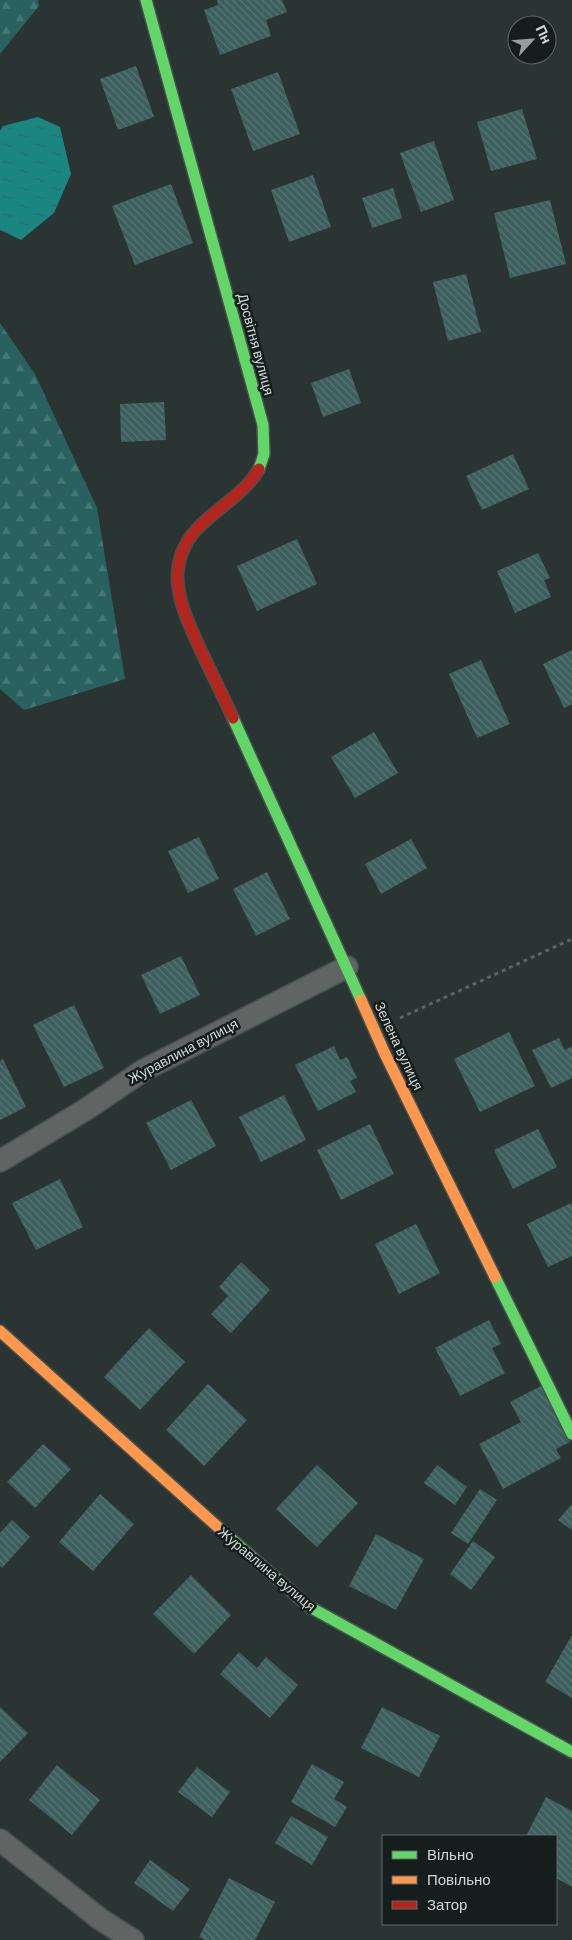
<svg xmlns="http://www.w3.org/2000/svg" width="572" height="1940" viewBox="0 0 572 1940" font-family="Barlow,sans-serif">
	<defs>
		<pattern id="forest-firs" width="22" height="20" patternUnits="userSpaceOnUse" patternTransform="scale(1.25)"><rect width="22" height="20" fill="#28615d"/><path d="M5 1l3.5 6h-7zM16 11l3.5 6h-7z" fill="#467774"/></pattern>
		<pattern id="water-ripples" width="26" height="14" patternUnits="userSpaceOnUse" patternTransform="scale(1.25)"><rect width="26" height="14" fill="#1b8680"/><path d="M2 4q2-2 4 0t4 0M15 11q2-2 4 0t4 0" fill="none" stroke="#276e6a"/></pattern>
		<pattern id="building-back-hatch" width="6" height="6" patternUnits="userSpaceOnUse" patternTransform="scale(1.25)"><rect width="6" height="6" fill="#3c5f5d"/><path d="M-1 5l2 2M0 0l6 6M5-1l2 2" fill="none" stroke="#577574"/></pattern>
	</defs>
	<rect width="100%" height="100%" fill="#2a3432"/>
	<g fill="url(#forest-firs)">
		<polygon points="0,0 38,0 39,6 0,54"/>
		<polygon points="0,323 35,374 97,508 125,679 24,710 0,689"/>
	</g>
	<polygon fill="url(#water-ripples)" points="38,117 60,127 71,174 54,213 21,240 0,230 0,131 3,126"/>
	<g fill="url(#building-back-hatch)">
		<polygon points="217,0 282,0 287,12 266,20 271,36 220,55 204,10 218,5"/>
		<polygon points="136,66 154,117 118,130 100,79"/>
		<polygon points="278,72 300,134 253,151 231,89"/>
		<polygon points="522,109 537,159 491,171 477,122"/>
		<polygon points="434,141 454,200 421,212 400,153"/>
		<polygon points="313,175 331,227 289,242 271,190"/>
		<polygon points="171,184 193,243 135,265 112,206"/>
		<polygon points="393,188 402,218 372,228 362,198"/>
		<polygon points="550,200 566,264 510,278 494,213"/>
		<polygon points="466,274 481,332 448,341 433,282"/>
		<polygon points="349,369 361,403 323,417 311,383"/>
		<polygon points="164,402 166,440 121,442 120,404"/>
		<polygon points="513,454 529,489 482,510 466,476"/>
		<polygon points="297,539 317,584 257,611 237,566"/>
		<polygon points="538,553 550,578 544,580 551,597 515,613 497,571"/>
		<polygon points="572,650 572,704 564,708 543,664"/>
		<polygon points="481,660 510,724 477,738 449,674"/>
		<polygon points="374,732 398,773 355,798 331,757"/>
		<polygon points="199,837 219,879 188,893 168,851"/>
		<polygon points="411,839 427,868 381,894 365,864"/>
		<polygon points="267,872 290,919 256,936 233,889"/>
		<polygon points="181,956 200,995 160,1014 141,975"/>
		<polygon points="74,1005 104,1068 64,1087 33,1025"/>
		<polygon points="509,1032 535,1086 480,1112 454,1059"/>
		<polygon points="559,1038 565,1050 572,1046 572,1078 551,1088 532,1050"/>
		<polygon points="334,1046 340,1060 347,1057 357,1078 350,1081 356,1092 318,1111 295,1065"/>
		<polygon points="3,1059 26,1107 0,1120 0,1061"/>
		<polygon points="284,1095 306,1140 261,1162 239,1117"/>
		<polygon points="191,1100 216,1146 171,1170 146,1123"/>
		<polygon points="370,1124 394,1174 341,1200 317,1150"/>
		<polygon points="538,1129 557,1167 513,1189 494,1150"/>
		<polygon points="60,1179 83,1227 36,1250 12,1203"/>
		<polygon points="571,1203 572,1206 572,1256 548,1267 527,1224"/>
		<polygon points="416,1224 440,1273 399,1294 375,1244"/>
		<polygon points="241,1262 270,1290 231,1333 211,1314 228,1296 219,1287"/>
		<polygon points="489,1320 501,1344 492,1348 505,1373 460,1396 435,1348"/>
		<polygon points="149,1328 185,1362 140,1410 104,1377"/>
		<polygon points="208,1384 247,1420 204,1466 166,1430"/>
		<polygon points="541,1386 570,1442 556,1449 561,1458 503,1489 479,1444 521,1422 510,1402"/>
		<polygon points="43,1444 71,1469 35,1508 7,1482"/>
		<polygon points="317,1465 358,1503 317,1547 276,1509"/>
		<polygon points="437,1465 467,1487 455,1505 424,1483"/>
		<polygon points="480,1489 497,1500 468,1544 451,1533"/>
		<polygon points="100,1494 134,1524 93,1571 59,1542"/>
		<polygon points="572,1504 572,1530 558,1520"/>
		<polygon points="12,1520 30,1537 2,1568 0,1566 0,1533"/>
		<polygon points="376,1534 424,1559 396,1610 349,1586"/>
		<polygon points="473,1541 495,1557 471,1590 450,1574"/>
		<polygon points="191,1575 231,1615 194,1654 153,1614"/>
		<polygon points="572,1635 572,1698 545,1682"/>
		<polygon points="239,1652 257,1668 266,1657 298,1685 270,1718 220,1674"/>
		<polygon points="0,1707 28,1733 0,1762"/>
		<polygon points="382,1707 440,1736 419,1777 361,1748"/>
		<polygon points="312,1764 344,1782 334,1799 347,1807 335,1827 291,1802"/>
		<polygon points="57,1765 100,1800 72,1835 29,1800"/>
		<polygon points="197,1767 230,1792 212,1817 178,1792"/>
		<polygon points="546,1797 572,1811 572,1887 556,1878 556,1836 526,1836"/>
		<polygon points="291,1816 328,1837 312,1865 275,1843"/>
		<polygon points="150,1860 190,1889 173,1911 134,1883"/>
		<polygon points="229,1878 275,1902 255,1940 205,1940 199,1937"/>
	</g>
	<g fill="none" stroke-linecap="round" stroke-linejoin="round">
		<defs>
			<g id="street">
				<polyline points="0,1161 85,1110 144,1070 347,967"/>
				<polyline points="0,1840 100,1919 133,1940"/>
			</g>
			<g id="fast">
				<polyline points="146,0 263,425 264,454 259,469"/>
				<polyline points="233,718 361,1000"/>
				<polyline points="495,1277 572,1434"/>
				<polyline points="220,1529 308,1606 572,1752"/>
			</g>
			<g id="slow">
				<polyline points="361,1000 385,1054 495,1277"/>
				<polyline points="0,1331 220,1529"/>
			</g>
			<path id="jam" d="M233,718C223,696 212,674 202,653C183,611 161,570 196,530C216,508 244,495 259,469"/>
		</defs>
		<use href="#street" stroke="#48514f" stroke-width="24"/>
		<use href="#fast" stroke="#48514f" stroke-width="14"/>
		<use href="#slow" stroke="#48514f" stroke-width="14"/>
		<use href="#jam" stroke="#48514f" stroke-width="14"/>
		<polyline stroke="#5d6262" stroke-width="3" stroke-dasharray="4 4" stroke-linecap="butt" points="400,1018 572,939"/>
		<use href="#street" stroke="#606463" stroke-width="21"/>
		<use href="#fast" stroke="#63d668" stroke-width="11"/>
		<use href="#slow" stroke="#ff974d" stroke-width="11"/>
		<use href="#jam" stroke="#b3261e" stroke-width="11"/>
	</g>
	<g text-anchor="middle" stroke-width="5" stroke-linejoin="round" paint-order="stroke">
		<g font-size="14" fill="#ced9d8" stroke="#161d1d">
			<text transform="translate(256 344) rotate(75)" y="5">Досвітня вулиця</text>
			<text transform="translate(399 1046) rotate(65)" y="5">Зелена вулиця</text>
			<text transform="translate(183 1051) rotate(-28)" y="5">Журавлина вулиця</text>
			<text transform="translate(267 1569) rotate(40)" y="5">Журавлина вулиця</text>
		</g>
	</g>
	<rect x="382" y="1835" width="175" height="90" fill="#161d1d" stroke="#606868"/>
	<rect x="392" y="1851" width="25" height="8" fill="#63d668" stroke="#606868"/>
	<text x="427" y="1860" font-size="15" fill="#ced9d8">Вільно</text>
	<rect x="392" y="1876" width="25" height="8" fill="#ff974d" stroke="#606868"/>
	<text x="427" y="1885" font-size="15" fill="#ced9d8">Повільно</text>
	<rect x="392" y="1901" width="25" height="8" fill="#b3261e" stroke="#606868"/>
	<text x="427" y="1910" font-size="15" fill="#ced9d8">Затор</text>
	<g transform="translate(532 40) rotate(64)"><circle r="24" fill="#161d1d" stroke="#606868"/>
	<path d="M0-4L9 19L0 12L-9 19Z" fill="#959f9e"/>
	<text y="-8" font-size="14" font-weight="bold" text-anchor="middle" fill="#ced9d8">Пн</text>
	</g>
</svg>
